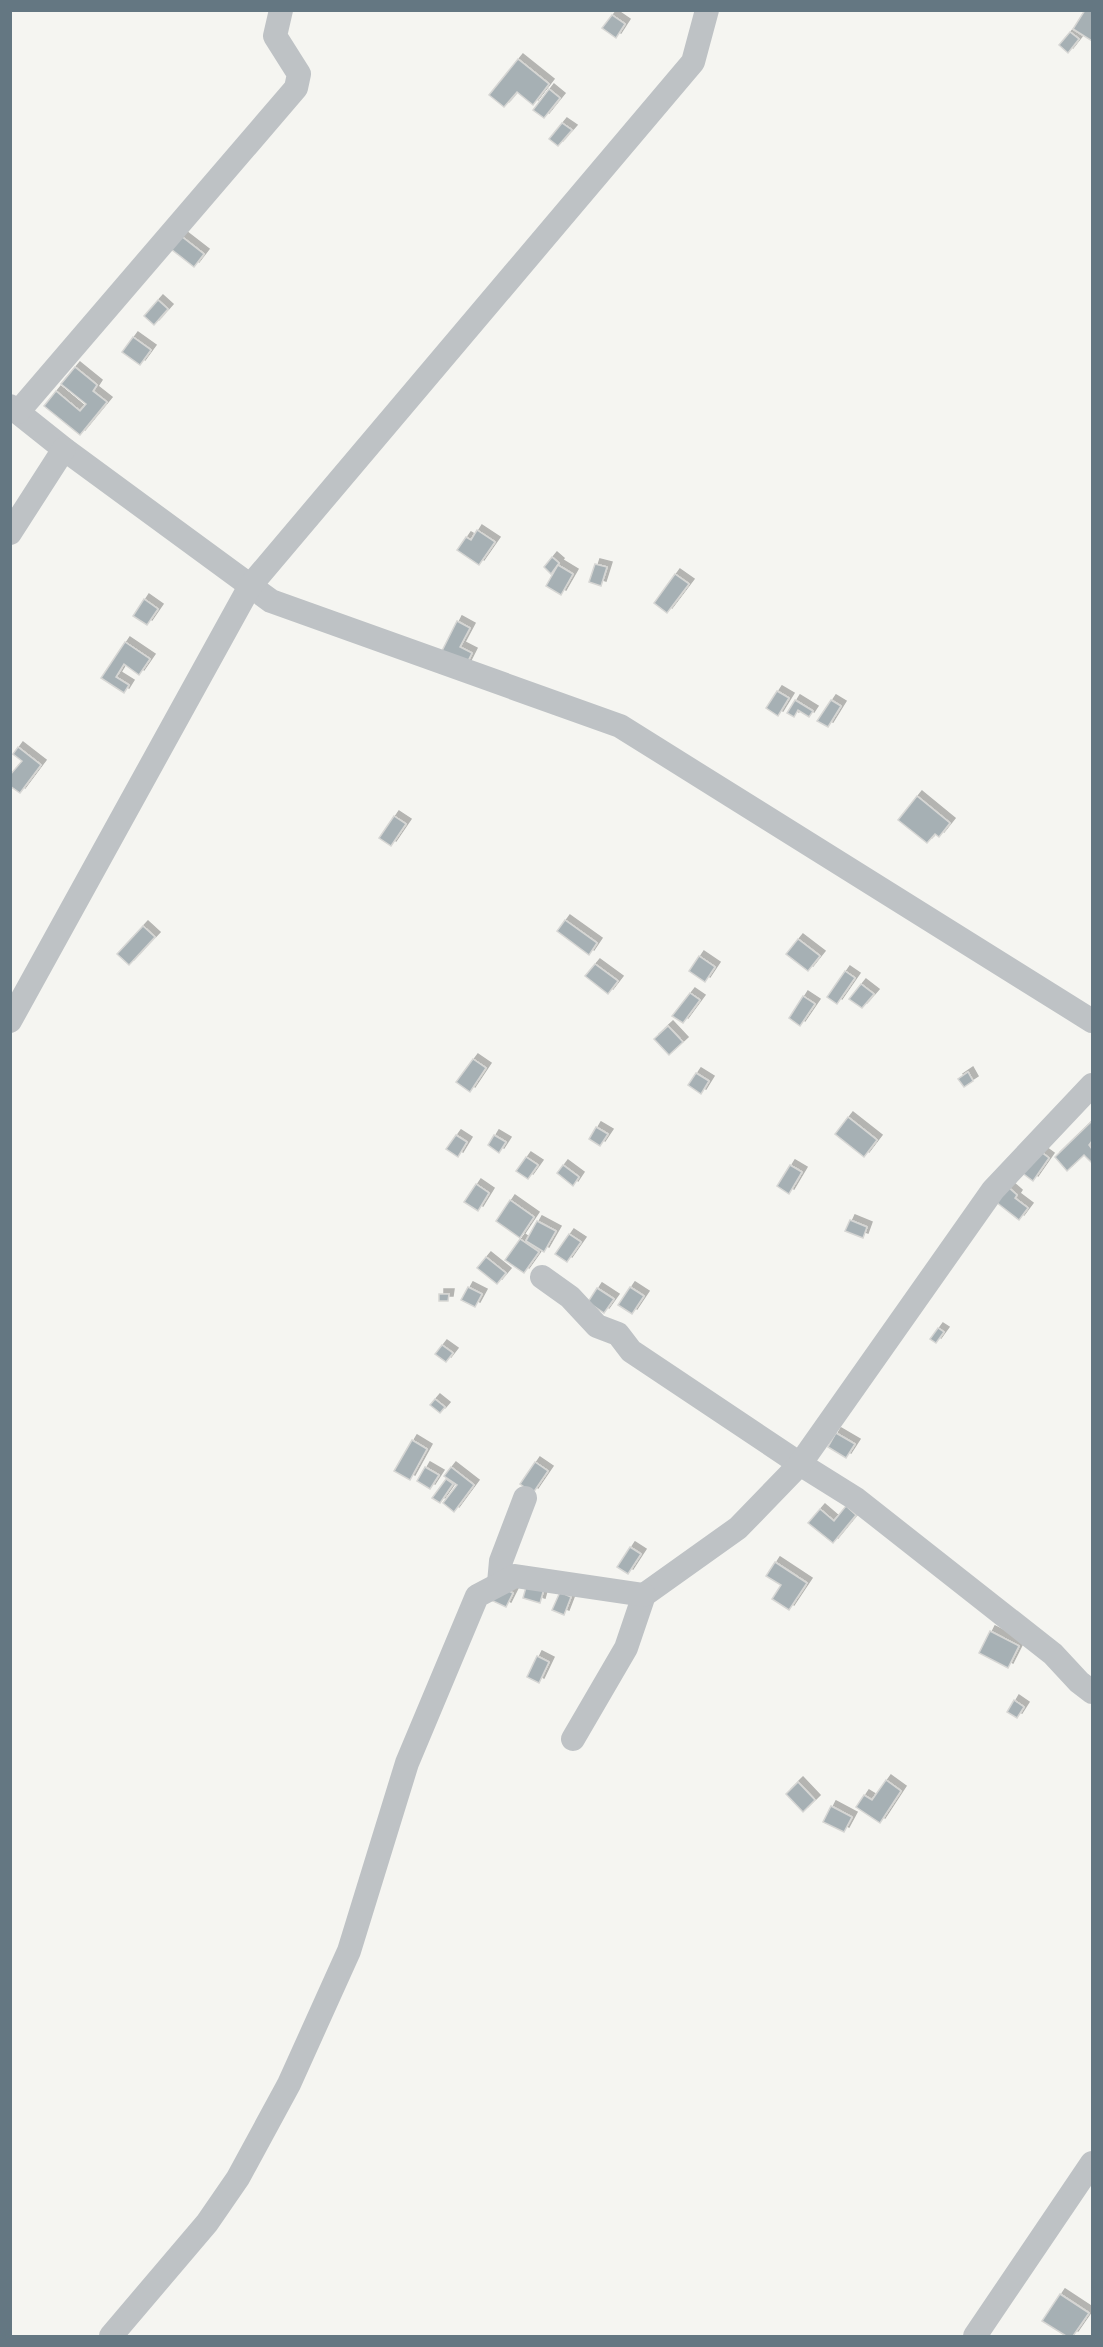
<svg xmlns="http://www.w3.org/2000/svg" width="1103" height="2347" viewBox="0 0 1103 2347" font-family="'Noto Sans',sans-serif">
	<defs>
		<filter id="shadow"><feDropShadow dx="5" dy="-5" stdDeviation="0" flood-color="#0004"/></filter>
	</defs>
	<rect width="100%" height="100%" fill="#f5f5f1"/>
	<g fill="#a6b0b4" stroke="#d6d6d4" stroke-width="1.5" filter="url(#shadow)">
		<polygon points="1085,10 1092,10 1092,41 1073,29"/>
		<polygon points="612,15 625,24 616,38 602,28"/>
		<polygon points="1070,32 1079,39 1068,53 1059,45"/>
		<polygon points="518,59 549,84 533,105 517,92 504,107 489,95"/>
		<polygon points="549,89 560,98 544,118 533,110"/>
		<polygon points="562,123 572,130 558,146 549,139"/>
		<polygon points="181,236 204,254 194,267 171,249"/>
		<polygon points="158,300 168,309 154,325 144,316"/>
		<polygon points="133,337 151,350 140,365 122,352"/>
		<polygon points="75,367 97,385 93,391 107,402 80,435 44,406 56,391 80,411 86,404 61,384"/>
		<polygon points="477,530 495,542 479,565 457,550 466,537 471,540"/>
		<polygon points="552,557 559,563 551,574 544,567"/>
		<polygon points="595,564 607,567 601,586 589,582"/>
		<polygon points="558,565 573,574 561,595 546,586"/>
		<polygon points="675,574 689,584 667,613 654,603"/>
		<polygon points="144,599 158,609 147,625 133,616"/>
		<polygon points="457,621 470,628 460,647 472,653 466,665 441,653"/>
		<polygon points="125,642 150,659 139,675 124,664 116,677 129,685 124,693 101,678"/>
		<polygon points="777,691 789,698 778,716 766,708"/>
		<polygon points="795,700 813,711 809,717 798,710 794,717 787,713"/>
		<polygon points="831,700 841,706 828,727 817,721"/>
		<polygon points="18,747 41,765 20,793 10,786 10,775 22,761 13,754"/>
		<polygon points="917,796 950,823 939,837 935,834 927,843 898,820"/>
		<polygon points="394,816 406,824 391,846 379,838"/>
		<polygon points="565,920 597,943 589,955 557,931"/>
		<polygon points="143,926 155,937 129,965 117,954"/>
		<polygon points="798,939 820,956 808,971 786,954"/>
		<polygon points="699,956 715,967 705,982 689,971"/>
		<polygon points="595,964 618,981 608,994 585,976"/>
		<polygon points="845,971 855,978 837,1004 827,997"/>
		<polygon points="861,984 874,994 862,1008 849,999"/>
		<polygon points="690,993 700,1000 683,1023 672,1016"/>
		<polygon points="803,996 815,1004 800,1026 789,1018"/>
		<polygon points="668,1026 683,1042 669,1055 654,1039"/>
		<polygon points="473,1059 486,1068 470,1092 456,1082"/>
		<polygon points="968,1072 973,1081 964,1087 958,1079"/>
		<polygon points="696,1073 709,1081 701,1094 688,1085"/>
		<polygon points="848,1117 877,1140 864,1157 835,1134"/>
		<polygon points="1092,1121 1092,1141 1089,1145 1092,1149 1092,1163 1084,1155 1067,1171 1055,1157"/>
		<polygon points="596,1127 608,1134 600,1146 589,1139"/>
		<polygon points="456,1135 467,1142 458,1157 446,1149"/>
		<polygon points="494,1135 506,1142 499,1153 488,1145"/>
		<polygon points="1037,1149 1049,1158 1033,1181 1021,1172"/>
		<polygon points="526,1157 538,1165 528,1179 516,1171"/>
		<polygon points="563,1165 579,1177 573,1186 557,1173"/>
		<polygon points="790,1165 802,1172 789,1194 777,1186"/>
		<polygon points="476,1184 489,1193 478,1211 464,1202"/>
		<polygon points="1008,1187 1017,1195 1015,1198 1028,1208 1019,1220 996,1202"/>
		<polygon points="510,1200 534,1217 520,1238 496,1221"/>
		<polygon points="850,1220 867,1227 863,1238 845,1231"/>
		<polygon points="537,1221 556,1231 544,1252 526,1241"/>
		<polygon points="569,1234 581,1242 567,1262 555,1254"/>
		<polygon points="520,1239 539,1252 524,1273 505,1260"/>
		<polygon points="486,1257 506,1273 497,1284 477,1268"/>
		<polygon points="468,1287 482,1294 475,1307 461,1300"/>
		<polygon points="630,1287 644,1296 632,1314 618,1305"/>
		<polygon points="597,1288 614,1299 604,1313 588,1302"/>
		<polygon points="439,1294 449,1294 448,1301 439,1301"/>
		<polygon points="938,1328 944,1332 936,1343 930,1339"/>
		<polygon points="442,1345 453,1353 446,1362 435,1354"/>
		<polygon points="435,1399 445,1407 440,1413 430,1405"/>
		<polygon points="836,1433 855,1444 846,1458 828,1447"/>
		<polygon points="412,1440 427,1449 410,1480 394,1471"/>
		<polygon points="535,1462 548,1471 533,1493 520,1484"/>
		<polygon points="425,1467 439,1475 430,1489 417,1481"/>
		<polygon points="451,1467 474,1485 454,1512 443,1503 457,1485 444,1476"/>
		<polygon points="446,1479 453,1484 440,1503 432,1498"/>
		<polygon points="846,1506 856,1515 833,1543 808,1523 820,1509 834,1521"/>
		<polygon points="630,1547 641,1554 628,1574 617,1567"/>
		<polygon points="775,1562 807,1583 789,1610 772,1599 781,1585 766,1576"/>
		<polygon points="528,1580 545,1585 540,1603 523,1598"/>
		<polygon points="500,1587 513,1593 506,1607 493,1601"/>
		<polygon points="560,1592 571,1597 564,1615 552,1610"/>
		<polygon points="990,1631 1019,1646 1008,1668 979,1653"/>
		<polygon points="537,1656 549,1662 539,1683 527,1677"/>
		<polygon points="1014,1700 1024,1707 1017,1718 1007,1712"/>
		<polygon points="886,1780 901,1791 880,1823 856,1807 864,1795 872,1800"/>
		<polygon points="798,1782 815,1800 803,1812 786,1794"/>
		<polygon points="831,1806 852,1817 844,1832 823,1822"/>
		<polygon points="1060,2294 1089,2313 1073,2336 1066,2336 1042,2321"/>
	</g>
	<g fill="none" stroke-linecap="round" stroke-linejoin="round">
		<g stroke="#bec2c5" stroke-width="24">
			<polyline points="10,406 64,449 271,601 620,726 1092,1021"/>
			<polyline points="18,412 296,88 299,74 275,36 281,10"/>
			<polyline points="10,533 64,449"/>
			<polyline points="10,1021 250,586 693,62 707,10"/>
			<polyline points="542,1277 570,1297 597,1326 618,1334 631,1351 800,1464 856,1499 1053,1654 1079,1682 1092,1692"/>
			<polyline points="499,1583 501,1561 525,1498"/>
			<polyline points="573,1739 626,1648 644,1595 738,1528 800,1464 993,1190 1092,1085"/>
			<polyline points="111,2336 207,2223 238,2178 289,2084 349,1951 407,1763 477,1596 515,1576 644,1595"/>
			<polyline points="975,2336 1092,2163"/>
		</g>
	</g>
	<rect width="1103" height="2347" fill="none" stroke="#647782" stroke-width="24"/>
</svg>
